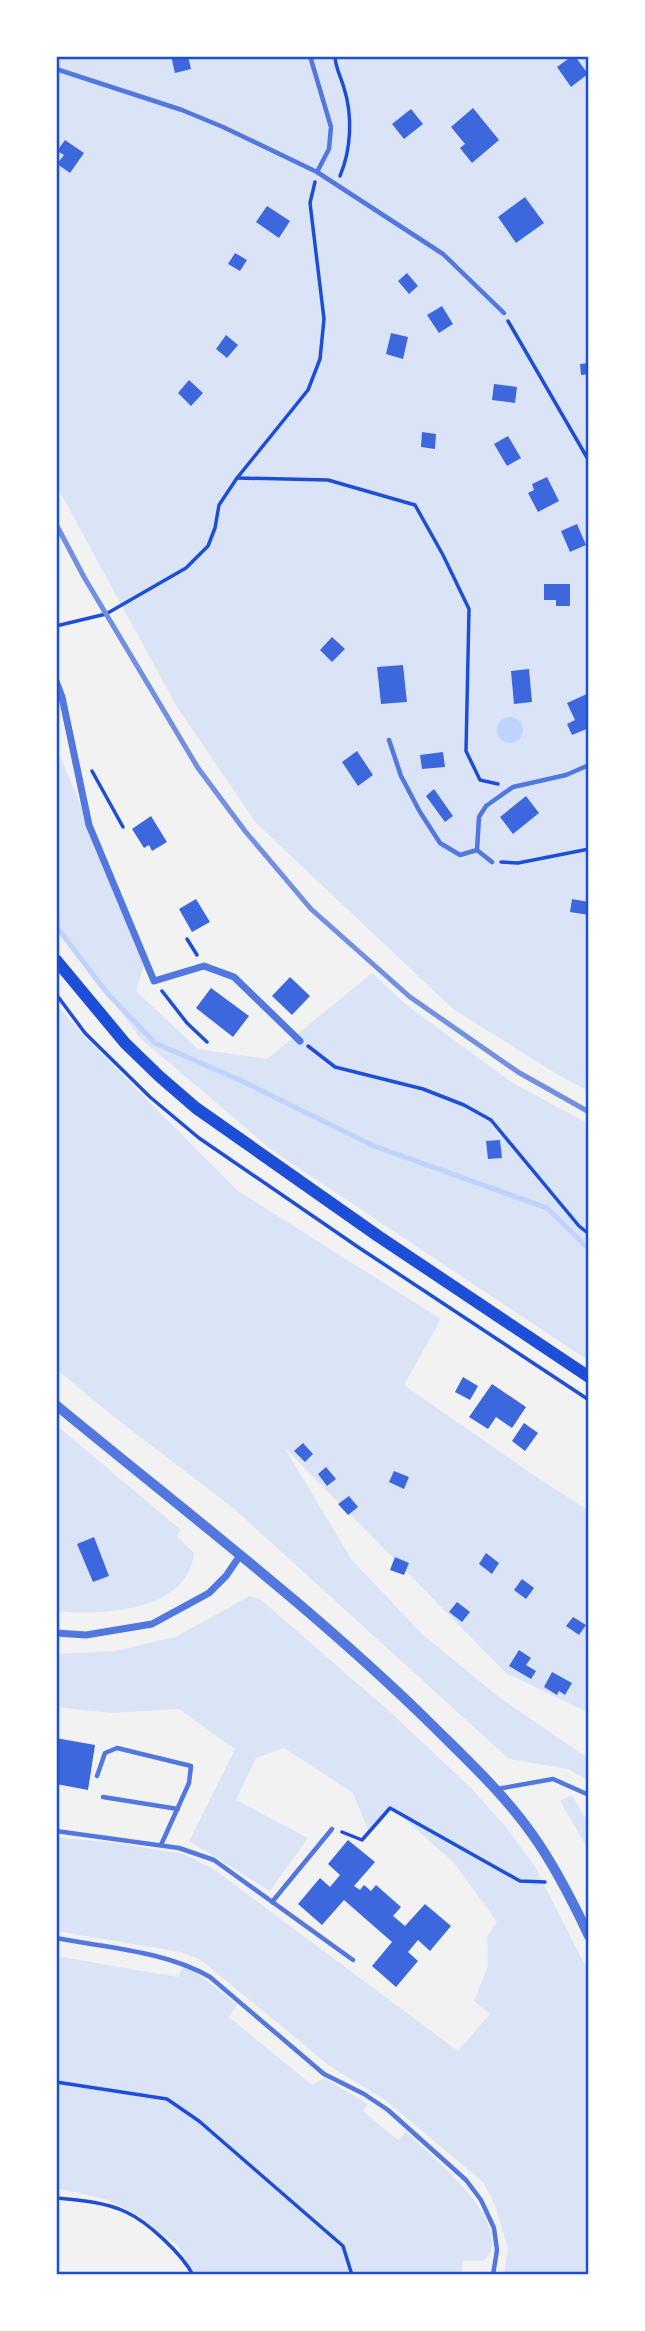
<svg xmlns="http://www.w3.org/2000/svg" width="645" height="2331" viewBox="0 0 645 2331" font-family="'Titillium Web',sans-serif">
	<rect width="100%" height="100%" fill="#f2f2f2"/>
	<g fill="#dbe4f7">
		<polygon points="56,56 589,56 589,1091 560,1076 453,1009 256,823 177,707 56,485"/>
		<polygon points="56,747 146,959 136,991 198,1049 267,1059 372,973 404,1003 511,1082 589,1124 589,1361 273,1151 141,1039 56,926"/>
		<polygon points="56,1004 82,1034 238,1191 441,1319 404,1385 532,1474 589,1511 589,1713 506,1673 284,1447 352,1560 423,1635 499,1697 589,1759 589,1781 568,1769 509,1759 233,1508 113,1416 56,1369"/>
		<path d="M56,1425L181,1530L177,1537L194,1553C187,1613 102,1615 56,1611Z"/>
		<polygon points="250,1596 260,1599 388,1710 472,1789 505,1826 534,1865 589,1973 589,2275 504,2275 508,2249 495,2205 483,2182 385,2100 331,2067 201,1960 181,1952 56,1931 56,1837 115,1843 184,1854 212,1868 458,2051 490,2014 474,2001 488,1966 487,1936 497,1922 454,1863 390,1806 368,1830 353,1793 284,1748 256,1758 236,1800 308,1838 270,1891 189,1841 235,1749 179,1709 111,1713 56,1707 56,1654 116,1651 175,1637"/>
		<polygon points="572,1795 589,1824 589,1851 560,1801"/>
		<path d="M56,1956L178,1977L183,1966L197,1973L237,2005L229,2017L312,2085L324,2078L368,2104L363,2111L398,2140L406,2132C431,2156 498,2209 492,2247C491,2252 486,2257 484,2261H463L461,2275H195L178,2246L138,2215L105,2199L56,2188Z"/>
	</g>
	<circle fill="#bfd3fe" cx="510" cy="730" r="13"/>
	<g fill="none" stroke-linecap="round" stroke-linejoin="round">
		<polyline stroke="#bfd3fe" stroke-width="5" points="56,926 107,993 155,1043 244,1082 374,1146 547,1208 589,1249"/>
	</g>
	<g fill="#3d67dc">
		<polygon points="171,56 188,56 191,69 175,73"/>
		<polygon points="572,56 575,56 588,74 571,87 557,67"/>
		<polygon points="473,108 499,140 472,163 460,148 465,144 451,127"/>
		<polygon points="411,109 423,124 404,139 392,124"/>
		<polygon points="65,140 84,153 70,173 57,164 64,155 57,151"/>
		<polygon points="525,197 544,223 516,243 498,217"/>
		<polygon points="267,206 290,221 279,238 256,222"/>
		<polygon points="235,253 247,260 240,271 228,264"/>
		<polygon points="407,273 418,286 409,294 398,281"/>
		<polygon points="442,306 453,324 439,333 427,315"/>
		<polygon points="391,333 408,337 403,359 386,354"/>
		<polygon points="226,335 238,345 227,358 216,349"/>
		<polygon points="589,363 589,374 581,375 580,364"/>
		<polygon points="189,380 203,393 191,406 178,393"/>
		<polygon points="494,384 517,387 515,403 492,400"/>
		<polygon points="422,432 436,434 435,449 421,447"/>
		<polygon points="508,436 521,458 507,466 494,444"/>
		<polygon points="547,477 559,501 538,512 528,493 534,490 532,484"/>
		<polygon points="577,524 586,545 570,552 561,531"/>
		<polygon points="544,584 570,584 570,606 556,606 556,600 544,600"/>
		<polygon points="332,637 345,649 332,662 320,650"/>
		<polygon points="403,665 407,702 381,704 377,667"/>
		<polygon points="529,669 532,702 514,704 511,671"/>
		<polygon points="589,693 589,728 572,735 567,724 575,720 567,703"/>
		<polygon points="357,751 373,775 358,786 342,762"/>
		<polygon points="443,752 445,767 422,769 420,755"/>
		<polygon points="434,789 453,816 445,822 426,796"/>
		<polygon points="526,796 539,813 513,834 500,817"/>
		<polygon points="151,816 167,842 152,851 149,845 144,848 132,829"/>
		<polygon points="196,899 210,922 192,932 179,909"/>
		<polygon points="572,899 589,902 589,915 570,912"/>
		<polygon points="290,977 310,996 292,1015 272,996"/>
		<polygon points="211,988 249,1016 233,1037 196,1008"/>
		<polygon points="500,1140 502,1158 488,1159 486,1141"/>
		<polygon points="463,1377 478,1386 470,1400 455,1392"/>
		<polygon points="492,1384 526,1407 512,1428 496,1417 488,1429 469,1417"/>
		<polygon points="524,1423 538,1433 525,1451 512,1441"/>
		<polygon points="303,1443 313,1454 305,1462 294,1451"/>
		<polygon points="326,1467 336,1479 327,1486 318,1474"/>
		<polygon points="394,1471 409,1477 404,1489 389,1482"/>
		<polygon points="349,1496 358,1507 348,1515 338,1504"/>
		<polygon points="94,1537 109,1576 93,1582 77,1544"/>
		<polygon points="486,1553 499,1563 492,1574 479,1564"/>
		<polygon points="395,1557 409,1563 404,1575 390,1570"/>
		<polygon points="522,1579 534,1588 526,1599 514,1590"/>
		<polygon points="457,1602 470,1612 462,1622 449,1612"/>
		<polygon points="573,1617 586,1625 579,1635 566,1626"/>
		<polygon points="519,1650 531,1658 526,1665 536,1671 531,1679 509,1666"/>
		<polygon points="552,1672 572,1683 565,1695 559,1691 557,1695 544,1687"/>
		<polygon points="56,1738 95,1745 88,1790 56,1784"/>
		<polygon points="348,1840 375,1862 354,1886 360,1890 364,1885 371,1891 376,1885 401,1907 393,1916 405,1926 425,1904 451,1926 430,1951 418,1940 408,1952 418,1961 396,1987 372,1966 392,1942 344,1900 322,1925 298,1904 320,1878 330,1887 340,1875 328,1864"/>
	</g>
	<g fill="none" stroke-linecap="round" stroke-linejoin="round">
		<g stroke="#1d4ed8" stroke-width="3.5">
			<path d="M335,56C335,67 341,77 344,88C353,116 351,150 340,176"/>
			<polyline points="508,321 589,461"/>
			<polyline points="237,478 328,480 415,505 443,555 469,609 466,751 480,780 498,784"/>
			<polyline points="56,626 106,614 186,568 208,546 215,528 219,505 237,478 308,390 320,359 324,319 310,203 315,182"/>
			<polyline points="92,771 123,827"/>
			<polyline points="501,862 518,863 589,849"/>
			<polyline points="187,939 197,955"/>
			<polyline points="162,991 187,1023 207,1042"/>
			<polyline points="56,994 85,1033 150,1097 199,1138 358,1247 589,1400"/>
			<polyline points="308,1046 335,1067 423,1089 464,1105 491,1120 579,1226 589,1234"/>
			<polyline points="342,1832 362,1840 390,1808 520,1881 545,1882"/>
			<polyline points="56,2082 167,2099 199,2121 343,2246 352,2275"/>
			<path d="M56,2198C78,2200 105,2202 126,2212C148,2222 182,2254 193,2275"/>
		</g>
		<g stroke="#5277de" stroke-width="4.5">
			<polyline points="310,56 331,127 329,149 317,172"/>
			<polyline points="56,69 182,110 223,127 317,172 443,254 504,313"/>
			<polyline points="389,740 401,776 420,812 440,843 460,855 477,850"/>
			<polyline points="492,862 477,850 479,817 486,806 513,787 566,775 589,765"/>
			<polyline points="97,1776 105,1753 117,1748 191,1766 189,1783 161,1845"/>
			<polyline points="497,1789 553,1779 589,1795"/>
			<polyline points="103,1797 178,1809"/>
			<polyline points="56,1831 179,1848 214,1860 353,1960"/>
			<polyline points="272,1902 332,1829"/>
			<path d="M56,1938C107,1948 165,1951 210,1977L324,2074L364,2094L388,2110L466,2180L481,2200L494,2228L497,2250L493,2275"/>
		</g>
		<g stroke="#5277de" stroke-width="7">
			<polyline points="56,681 62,697 89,825 154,981 204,966 234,977 300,1041"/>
			<polyline points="56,1633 86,1635 152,1624 209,1593 226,1576 241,1554"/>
		</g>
		<path stroke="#5277de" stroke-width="10" d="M56,1405C183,1510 314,1609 432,1725C467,1760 504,1794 532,1834C555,1866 573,1902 589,1936"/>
		<polyline stroke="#1d4ed8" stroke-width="12" points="56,960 125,1043 159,1076 196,1108 378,1236 589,1377"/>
		<polyline stroke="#7290e2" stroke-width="5" points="56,524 84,577 198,768 245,831 311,909 410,997 518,1072 589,1112"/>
	</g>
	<rect width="645" height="2331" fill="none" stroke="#ffffff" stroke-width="116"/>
	<rect x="58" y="58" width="529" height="2215" fill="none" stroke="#1d4ed8" stroke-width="2.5"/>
</svg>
